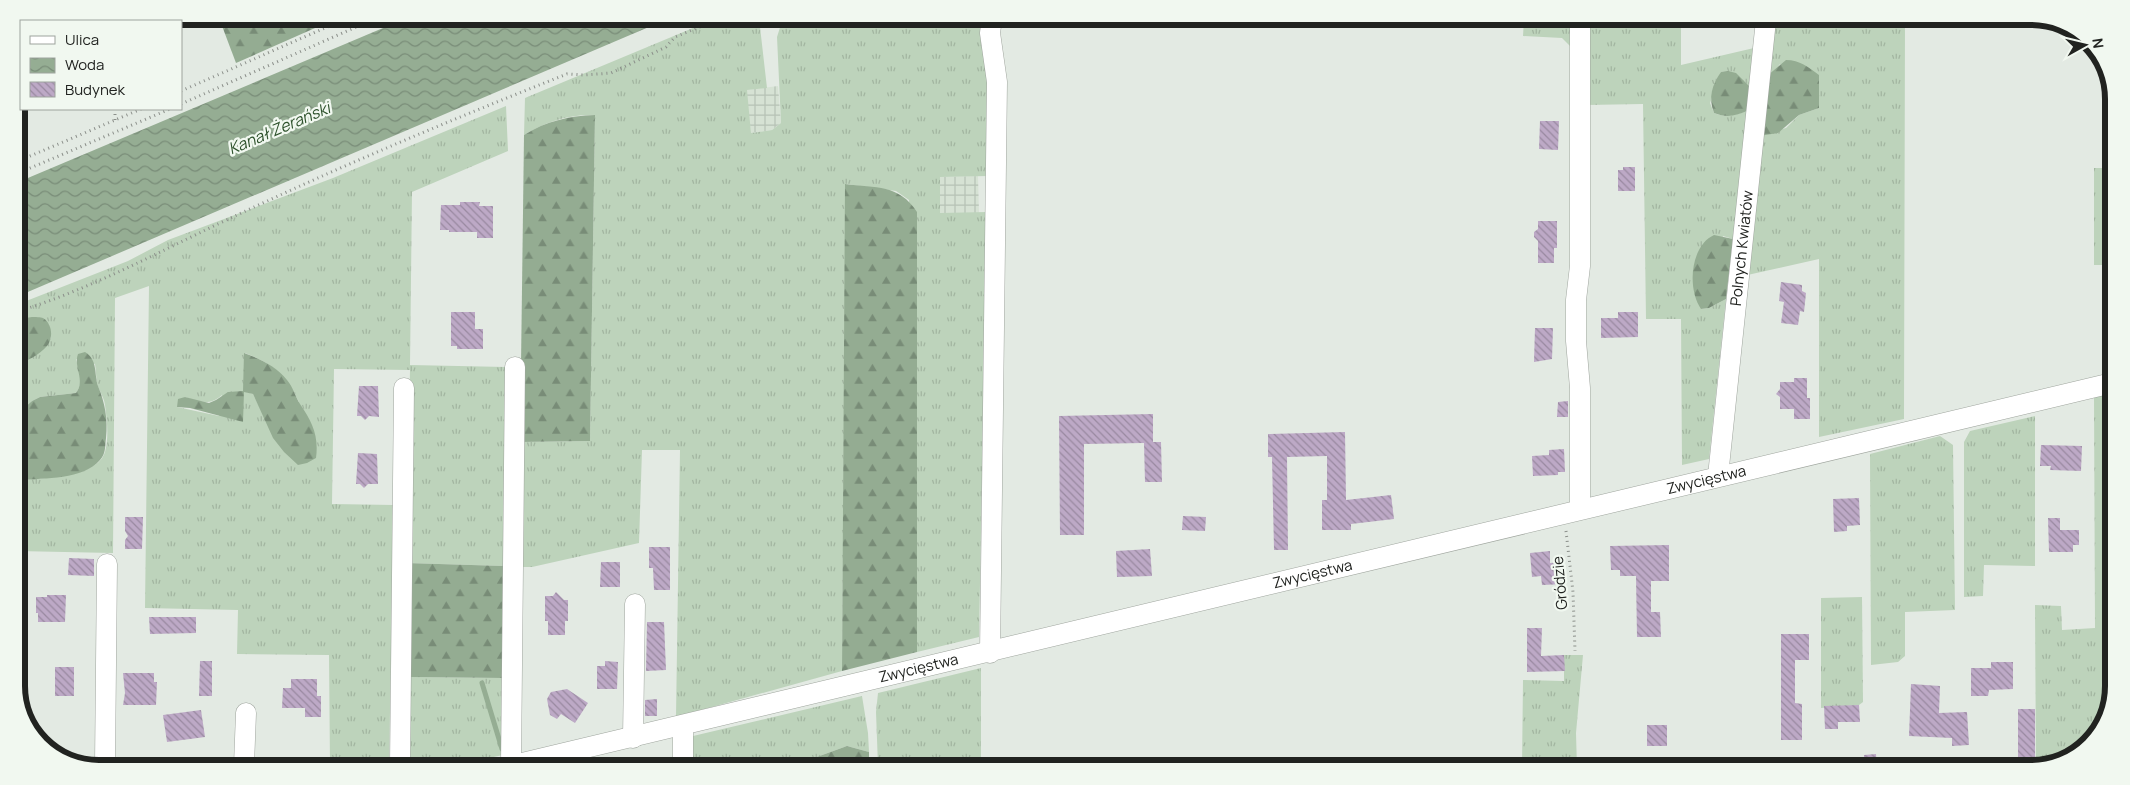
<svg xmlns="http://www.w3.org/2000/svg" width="2130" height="785" viewBox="0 0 2130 785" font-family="Manrope,sans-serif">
	<defs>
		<pattern id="industrial-grid" width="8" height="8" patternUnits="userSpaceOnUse" patternTransform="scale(1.25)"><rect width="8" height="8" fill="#d6e2d4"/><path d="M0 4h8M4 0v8" fill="none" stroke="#b7c2b6"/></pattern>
		<pattern id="grass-tufts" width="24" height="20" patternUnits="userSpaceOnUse" patternTransform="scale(1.25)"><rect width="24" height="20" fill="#bdd3bb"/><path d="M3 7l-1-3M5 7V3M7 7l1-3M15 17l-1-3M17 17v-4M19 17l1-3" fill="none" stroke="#a2b5a0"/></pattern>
		<pattern id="forest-firs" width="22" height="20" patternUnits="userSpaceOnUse" patternTransform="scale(1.25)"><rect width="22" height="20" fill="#94ac92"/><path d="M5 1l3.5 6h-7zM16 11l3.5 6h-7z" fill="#788c77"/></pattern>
		<pattern id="water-waves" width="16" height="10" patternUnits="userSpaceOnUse" patternTransform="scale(1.25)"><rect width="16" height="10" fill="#95ad93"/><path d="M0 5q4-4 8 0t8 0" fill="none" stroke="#798c78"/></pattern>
		<pattern id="building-back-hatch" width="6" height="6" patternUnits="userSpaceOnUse" patternTransform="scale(1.25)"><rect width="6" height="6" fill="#bda9c6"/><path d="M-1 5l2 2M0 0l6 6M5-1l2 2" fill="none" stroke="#9989a0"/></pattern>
	</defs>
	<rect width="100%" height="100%" fill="#e3eae3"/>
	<g fill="url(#industrial-grid)">
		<polygon points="778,86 781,123 772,130 751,133 746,90"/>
		<polygon points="978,176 979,213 940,213 940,177"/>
	</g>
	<g fill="url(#grass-tufts)" fill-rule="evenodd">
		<path d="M717,18H742L760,27L767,88L747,90L751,133L772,130L781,123L777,37L783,18H987L988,176L940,177V213L987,212L979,637L917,652L909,200L896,191L846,184L842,671L676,717L680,450H642L639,543L532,567H518L520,442L590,441L595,115C569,114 545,122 524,135L525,98Z"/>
		<polygon points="1524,19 1572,20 1570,46 1562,38 1523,36"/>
		<path d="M1586,20H1681V65L1754,48L1750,87C1740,79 1735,70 1721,72L1710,103L1714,113C1726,118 1735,115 1747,111L1733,239L1723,236L1701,309L1709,308L1726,299L1709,459L1682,465L1681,319H1646L1643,104L1586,105Z"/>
		<polygon points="1773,20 1905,20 1904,419 1819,437 1819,259 1743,276 1759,136 1786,128 1799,115 1819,108 1780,64 1775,71 1767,76"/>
		<path d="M506,106L508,151L412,192L410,365L506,367L504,566L406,563L410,370L334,369L332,504L394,505L389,765H330L329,655L237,654L238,610L145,608L149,286L115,298L113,553L16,551V478L21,480C42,478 97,478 105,452C109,437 107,420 105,405C104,397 99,391 97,383C96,377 96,370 95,364L76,359C79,371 84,383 76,393L40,397L32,401L16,415V365L25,362L51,338L49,324L19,319L16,322V305L128,261L168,240L333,178ZM245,353C273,364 286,375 299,402L262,412L253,394L244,391ZM222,395L219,416L177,407L185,397C199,402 210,406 222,395Z"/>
		<polygon points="2094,168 2113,168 2112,265 2094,265"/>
		<polygon points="2111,393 2109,713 2077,755 2036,767 2035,605 2061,606 2062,630 2095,628 2094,397"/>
		<polygon points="2035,416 2035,566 1984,565 1983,596 1964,597 1964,442 1970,431"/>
		<polygon points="1940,436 1953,445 1955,610 1905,612 1905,656 1898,662 1871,665 1870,454"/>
		<polygon points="1862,597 1863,702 1859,705 1821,708 1821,598"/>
		<polygon points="1564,655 1583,655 1576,733 1577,768 1522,768 1523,680 1564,681"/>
		<polygon points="981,668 981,766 878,766 876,712 878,693"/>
		<polygon points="406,677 503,678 503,755 456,765 405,765"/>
		<polygon points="862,696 868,733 869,752 847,746 792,766 763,764 756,766 693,766 693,736"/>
	</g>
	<g fill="url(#forest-firs)">
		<polygon points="224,17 340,17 236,63 219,18"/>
		<path d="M1786,60C1800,60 1808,67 1819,75V108L1799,115L1778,133L1759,136L1767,76Z"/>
		<path d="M1728,71L1736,73L1750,87L1747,111C1735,116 1727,118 1714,113C1708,97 1712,85 1721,72Z"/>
		<path d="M595,115L590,441L520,442L524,135C546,121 569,116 595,115Z"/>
		<path d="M845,184C876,188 899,184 917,212V652L842,671Z"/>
		<path d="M1714,235L1733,239L1726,299L1709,308L1701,309C1687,289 1690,246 1714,235Z"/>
		<path d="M32,317C35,317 41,317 43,318C53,324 53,339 47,346C39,355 27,361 16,365V322L19,319Z"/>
		<path d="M85,352C98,360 94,374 98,386C105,403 108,419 106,438C105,445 106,454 100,460C83,480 45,478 20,480L16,478V415L32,401L40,397L76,393C86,380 73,367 78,354Z"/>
		<path d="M244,353C260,359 276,366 287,380C293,387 295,396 300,404C312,422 319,435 316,458L307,463L298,465L284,452L273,438L253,394L244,392L243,422L190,408L177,407L178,399L185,397L209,403L216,400L228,392L243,391Z"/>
		<polygon points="406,563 504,566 503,678 406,677"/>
		<polygon points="847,746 869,752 869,766 756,766 763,764 792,766"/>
	</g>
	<polygon fill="url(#water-waves)" points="409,17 670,18 16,297 16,183"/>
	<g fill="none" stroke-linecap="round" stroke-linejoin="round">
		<polyline stroke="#95ad93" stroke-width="5" points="482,683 502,749"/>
	</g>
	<g fill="url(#building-back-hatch)">
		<polygon points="1540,121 1559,121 1558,150 1539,149"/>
		<polygon points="1623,167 1635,167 1635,191 1618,191 1618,170 1623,170"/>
		<polygon points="460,202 480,202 479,206 493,206 493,238 477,238 477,232 449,232 449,230 440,230 441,205 460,205"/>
		<polygon points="1538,221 1557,221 1557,248 1554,248 1554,263 1538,263 1538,241 1534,237 1534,232 1538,229"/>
		<polygon points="1781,282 1802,285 1802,291 1806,293 1804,312 1800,311 1798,325 1781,323 1784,302 1779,301"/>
		<polygon points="451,312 475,312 475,329 483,329 483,349 457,349 457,346 451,346"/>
		<polygon points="1618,312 1638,312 1638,337 1601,338 1601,318 1618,318"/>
		<polygon points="1535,328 1553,328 1552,359 1534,362"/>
		<polygon points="1794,378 1807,378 1807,398 1810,398 1810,419 1794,419 1794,409 1780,409 1780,397 1776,394 1780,389 1780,382 1794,382"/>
		<polygon points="359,386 378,386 379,417 369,416 365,420 361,416 357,416"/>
		<polygon points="1568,401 1568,417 1557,417 1558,402"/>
		<polygon points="1153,414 1153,442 1161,442 1162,482 1145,482 1144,443 1084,444 1084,535 1060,535 1059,416"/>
		<polygon points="1345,432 1346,500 1391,495 1394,519 1351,524 1351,530 1322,530 1322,500 1327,500 1327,456 1287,457 1288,550 1274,550 1272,457 1268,457 1268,434"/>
		<polygon points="2041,445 2082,446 2081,471 2050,470 2051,466 2040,466"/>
		<polygon points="1564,449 1565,472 1558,472 1558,475 1533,476 1532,456 1549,455 1549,450"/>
		<polygon points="358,453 377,454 378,484 368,484 364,488 360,484 356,484"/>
		<polygon points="1859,498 1860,525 1847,526 1847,531 1834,532 1833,499"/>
		<polygon points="1183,516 1206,517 1205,531 1182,530"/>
		<polygon points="125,517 143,517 142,549 125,549 125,540 128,536 125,531"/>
		<polygon points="2048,518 2060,518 2060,530 2079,530 2079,545 2073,545 2073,552 2049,552"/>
		<polygon points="1669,545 1669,581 1651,581 1651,612 1660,612 1661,637 1637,637 1636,576 1620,576 1620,570 1611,570 1610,546"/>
		<polygon points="649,547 670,547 670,590 654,590 653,568 649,568"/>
		<polygon points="1150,549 1152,576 1117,577 1116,551"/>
		<polygon points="1550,551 1550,563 1564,562 1565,584 1542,585 1541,576 1532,577 1530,553"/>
		<polygon points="69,558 94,559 94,576 68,575"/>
		<polygon points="601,562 620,562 620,587 600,587"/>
		<polygon points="556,592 564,600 568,600 568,621 565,621 565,635 548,635 548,621 545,621 545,596 553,596"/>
		<polygon points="47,595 66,595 65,622 38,622 38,613 36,613 36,597 47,597"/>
		<polygon points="149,617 196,617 196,633 150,634"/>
		<polygon points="647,622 664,622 666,670 646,671"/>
		<polygon points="1527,628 1542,628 1541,656 1564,655 1565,671 1527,672"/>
		<polygon points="1781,634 1809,634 1809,660 1795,660 1795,703 1802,704 1802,740 1781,740"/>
		<polygon points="200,661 212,661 212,696 199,696"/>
		<polygon points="605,661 618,662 617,689 597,689 597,666 605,666"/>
		<polygon points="1991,662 2013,662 2013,689 1989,690 1988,696 1971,696 1971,668 1991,668"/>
		<rect x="55" y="667" width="19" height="29"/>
		<polygon points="123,673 154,673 154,682 157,682 156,705 123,705 125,693"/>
		<polygon points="291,679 317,679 317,696 321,696 321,717 305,717 305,708 282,708 283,688 291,688"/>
		<polygon points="1911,684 1940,686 1939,713 1967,712 1969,745 1952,746 1952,738 1909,736"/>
		<polygon points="567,689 588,703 575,723 561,714 557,719 550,715 547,699 551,692"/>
		<polygon points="657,699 657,716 645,716 645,700"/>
		<polygon points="1859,705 1860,722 1838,722 1838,729 1825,729 1824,706"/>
		<polygon points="2018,709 2035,709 2035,768 2032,769 2018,769"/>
		<polygon points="201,710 205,737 167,742 163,715"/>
		<rect x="1647" y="725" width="20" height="21"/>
		<polygon points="1876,754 1877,768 1864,768 1864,755"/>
	</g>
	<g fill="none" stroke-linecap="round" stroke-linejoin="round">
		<defs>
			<g id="minor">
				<path id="s1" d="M1718,476L1766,20"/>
				<polyline points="1580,509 1580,388 1576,341 1576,300 1580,266 1580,20"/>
				<polyline points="990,653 997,82 990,33 992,18"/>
				<polyline points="633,738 635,604"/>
				<polyline points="105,764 107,564"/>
				<polyline points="244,765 246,713"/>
				<polyline points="400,765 404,388"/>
				<polyline points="511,765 515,367"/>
				<path id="s2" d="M514,765L2112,383"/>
				<polyline points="683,766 683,726"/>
			</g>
		</defs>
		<use href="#minor" stroke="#9fa59e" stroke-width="21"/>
		<g stroke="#8b8f8a" stroke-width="3" stroke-dasharray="1 4" stroke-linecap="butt">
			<polyline points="126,21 126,16"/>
			<polyline points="181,91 350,17"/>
			<polyline points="181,104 379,17"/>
			<polyline points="115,109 115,120"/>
			<polyline points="16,162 141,109"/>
			<polyline points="16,174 170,109"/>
			<path d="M16,312C88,290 153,255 220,223C334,169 450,120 567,74L584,75L611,73L666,47L675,37L722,18"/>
			<polyline points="1566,531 1573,592 1575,651"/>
		</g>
		<use href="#minor" stroke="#fff" stroke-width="20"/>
	</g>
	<g text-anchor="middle" stroke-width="4.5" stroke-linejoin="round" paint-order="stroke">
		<g font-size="15" fill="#212320" stroke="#f1f8f0">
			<text dy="5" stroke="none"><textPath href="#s1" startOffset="229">Polnych Kwiatów</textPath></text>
			<text dy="5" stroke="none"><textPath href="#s2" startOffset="1226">Zwycięstwa</textPath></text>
			<text dy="5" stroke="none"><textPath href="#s2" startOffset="821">Zwycięstwa</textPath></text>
			<text transform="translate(1560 583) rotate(-95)" y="5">Gródzie</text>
			<text dy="5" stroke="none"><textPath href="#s2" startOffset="416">Zwycięstwa</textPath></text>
		</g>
		<g font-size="16" font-style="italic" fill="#2e522c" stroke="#f1f8f0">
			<text transform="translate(279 128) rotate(-23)" y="6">Kanał Żerański</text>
		</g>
	</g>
	<path d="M0 0H2130V785H0ZM99 25H2031A74 74 0 0 1 2105 99V686A74 74 0 0 1 2031 760H99A74 74 0 0 1 25 686V99A74 74 0 0 1 99 25Z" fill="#f1f8f0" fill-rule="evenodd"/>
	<path fill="none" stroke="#212320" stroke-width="6" d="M99 25H2031A74 74 0 0 1 2105 99V686A74 74 0 0 1 2031 760H99A74 74 0 0 1 25 686V99A74 74 0 0 1 99 25Z"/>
	<rect x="20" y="20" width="162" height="90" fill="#f1f8f0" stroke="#9ea39d"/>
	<rect x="30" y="36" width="25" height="8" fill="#ffffff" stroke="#9ea39d"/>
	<text x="65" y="45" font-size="15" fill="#212320">Ulica</text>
	<rect x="30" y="58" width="25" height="15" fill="url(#water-waves)" stroke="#9ea39d"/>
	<text x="65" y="70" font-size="15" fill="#212320">Woda</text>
	<rect x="30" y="82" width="25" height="15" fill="url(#building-back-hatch)" stroke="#9ea39d"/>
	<text x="65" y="95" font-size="15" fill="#212320">Budynek</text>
	<g transform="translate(2085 45) rotate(82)" stroke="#f1f8f0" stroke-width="4" paint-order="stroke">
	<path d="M0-4L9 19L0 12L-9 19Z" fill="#212320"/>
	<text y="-8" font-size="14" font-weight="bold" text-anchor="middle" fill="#212320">N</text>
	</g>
</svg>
